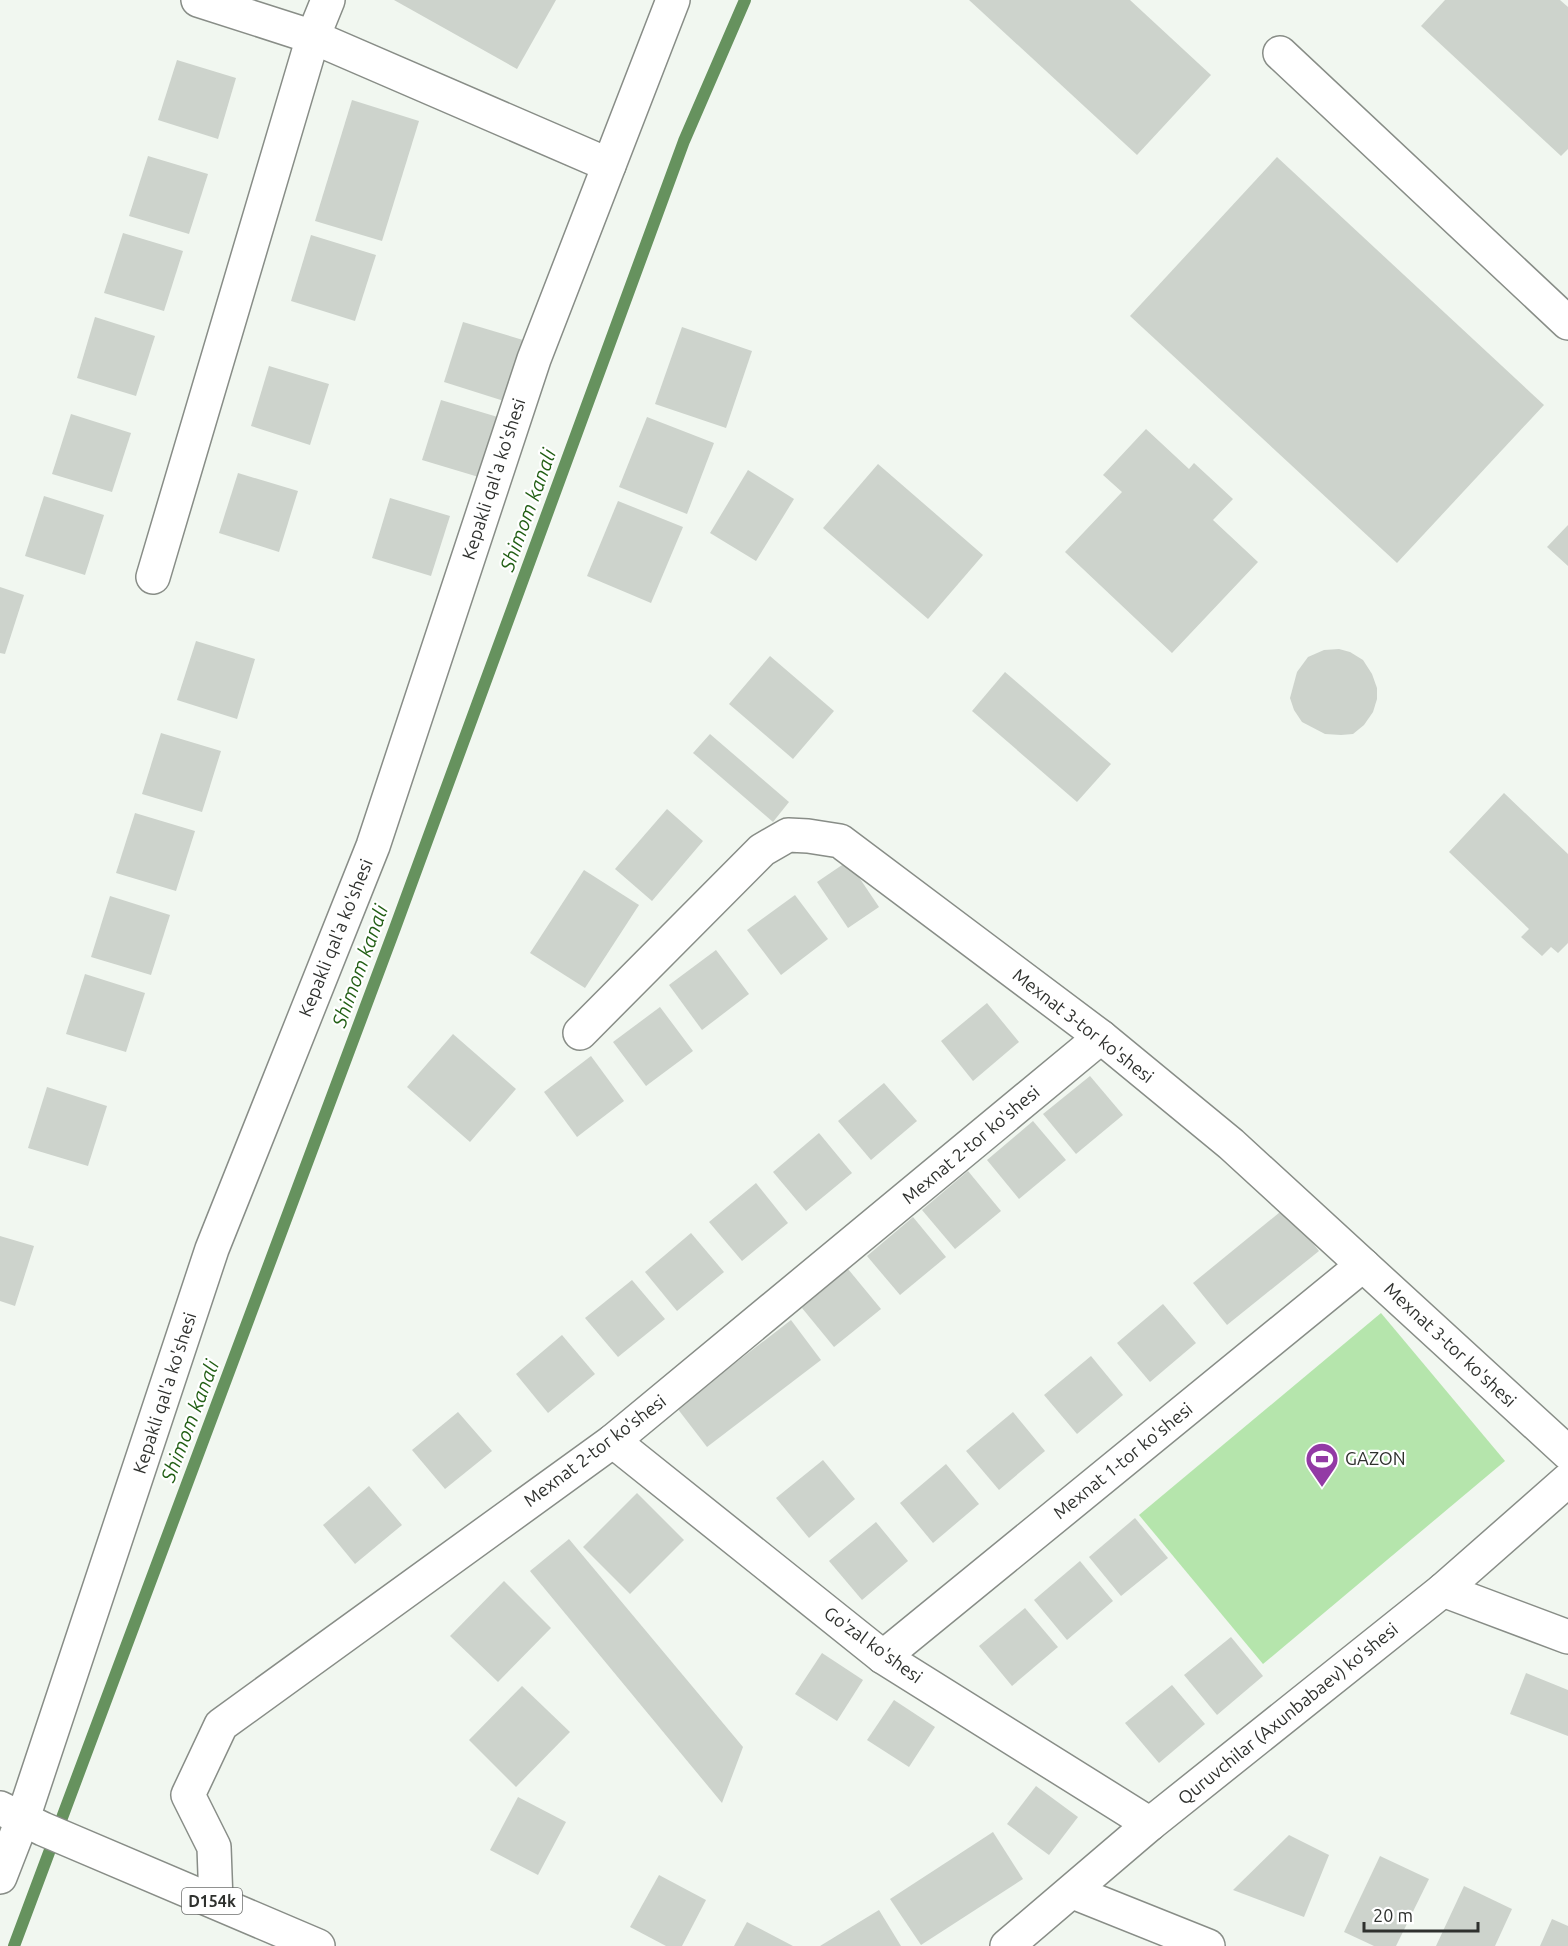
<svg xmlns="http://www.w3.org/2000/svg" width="1568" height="1946" viewBox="0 0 1568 1946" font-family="Ubuntu,sans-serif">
	<rect width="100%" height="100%" fill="#f1f7f0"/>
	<polygon fill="#b5e5ac" points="1381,1313 1505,1461 1263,1664 1139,1515"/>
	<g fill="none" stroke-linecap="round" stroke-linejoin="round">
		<polyline stroke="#66925e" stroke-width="12" points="14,1946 395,928 684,141 745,0"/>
	</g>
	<g fill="#cdd3cc">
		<polygon points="394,0 556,0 517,69"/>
		<polygon points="969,0 1130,0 1211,75 1137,155"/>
		<polygon points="1445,0 1560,0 1568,7 1568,149 1561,156 1421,26"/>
		<polygon points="177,60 236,78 218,139 158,120"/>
		<polygon points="352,100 419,121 382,241 315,221"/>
		<polygon points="148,156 208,174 189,234 129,216"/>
		<polygon points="1277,157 1544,405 1397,563 1130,316"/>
		<polygon points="123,233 183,251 164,311 104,293"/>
		<polygon points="311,235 376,255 355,321 291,301"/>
		<polygon points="95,317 155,336 136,396 77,378"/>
		<polygon points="463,322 523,340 504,401 444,382"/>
		<polygon points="682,327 752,351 726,428 655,404"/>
		<polygon points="269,366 329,384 310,445 251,426"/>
		<polygon points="441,400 501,418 482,478 422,460"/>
		<polygon points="71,414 131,433 112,492 52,474"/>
		<polygon points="647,417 714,443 687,514 619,487"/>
		<polygon points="1146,429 1189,469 1194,463 1233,499 1213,520 1258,562 1172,653 1065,552 1122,492 1103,475"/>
		<polygon points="878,464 983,555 928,619 823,528"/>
		<polygon points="748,470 794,499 756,561 710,533"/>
		<polygon points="238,473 298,491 279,552 219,533"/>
		<polygon points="44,496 104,515 85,575 25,556"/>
		<polygon points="390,498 450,516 431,576 372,558"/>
		<polygon points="618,501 683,527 651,603 587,576"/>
		<polygon points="1568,525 1568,566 1547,547"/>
		<polygon points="0,587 24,595 5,654 0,653"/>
		<polygon points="196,641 255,659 237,719 177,700"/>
		<polygon points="1339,649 1350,652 1363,660 1372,674 1377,688 1377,699 1373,712 1364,725 1353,734 1341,735 1325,734 1302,722 1294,710 1290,698 1297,672 1308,657 1324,650"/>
		<polygon points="770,656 834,711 793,759 729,704"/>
		<polygon points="1005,672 1111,764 1077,802 972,711"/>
		<polygon points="161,733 221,751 202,812 142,794"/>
		<polygon points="710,734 789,802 773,822 693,753"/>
		<polygon points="1504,793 1568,854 1568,943 1558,953 1551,947 1542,956 1521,937 1529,929 1449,852"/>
		<polygon points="667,809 703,841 652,901 615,869"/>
		<polygon points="135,813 195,831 176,891 116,873"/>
		<polygon points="848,861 879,907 848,928 817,882"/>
		<polygon points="584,870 639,905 585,988 530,953"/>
		<polygon points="795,895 828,939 781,975 747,930"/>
		<polygon points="110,896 170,915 151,975 91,957"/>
		<polygon points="716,950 749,994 702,1030 669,985"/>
		<polygon points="85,974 145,993 126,1052 66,1034"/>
		<polygon points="987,1003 1019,1042 973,1081 941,1041"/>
		<polygon points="660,1007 693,1051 646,1086 613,1042"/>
		<polygon points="453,1034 516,1089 470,1142 407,1087"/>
		<polygon points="591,1056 624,1101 577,1137 544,1092"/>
		<polygon points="1090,1076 1123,1115 1076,1154 1043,1114"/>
		<polygon points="884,1083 917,1121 871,1160 838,1121"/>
		<polygon points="47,1087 107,1106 88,1166 28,1148"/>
		<polygon points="1033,1121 1066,1160 1019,1199 987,1160"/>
		<polygon points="819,1133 852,1173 806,1211 773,1172"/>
		<polygon points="968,1171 1001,1211 955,1249 922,1210"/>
		<polygon points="756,1183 788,1223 742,1261 709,1222"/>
		<polygon points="1285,1208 1319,1251 1227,1325 1193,1283"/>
		<polygon points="913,1217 946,1257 900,1295 867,1256"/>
		<polygon points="691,1233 724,1272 677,1311 645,1272"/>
		<polygon points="0,1236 34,1246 15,1306 0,1301"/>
		<polygon points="848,1269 881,1309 834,1347 802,1308"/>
		<polygon points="632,1280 665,1319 618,1357 585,1318"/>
		<polygon points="1163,1304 1196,1343 1150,1382 1117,1343"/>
		<polygon points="791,1320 821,1360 707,1447 677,1408"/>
		<polygon points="562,1335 595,1374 548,1413 516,1374"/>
		<polygon points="1091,1356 1123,1395 1077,1434 1044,1395"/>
		<polygon points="458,1412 492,1451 445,1489 412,1450"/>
		<polygon points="1013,1412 1045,1451 999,1490 966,1451"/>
		<polygon points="823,1460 855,1499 809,1538 776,1498"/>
		<polygon points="946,1464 979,1504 933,1543 900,1503"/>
		<polygon points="369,1486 402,1525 355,1564 323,1525"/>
		<polygon points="637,1493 684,1540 630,1594 583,1547"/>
		<polygon points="1135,1518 1168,1558 1121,1596 1089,1557"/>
		<polygon points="876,1522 908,1561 862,1600 829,1561"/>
		<polygon points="569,1539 743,1747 722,1803 530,1571"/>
		<polygon points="1080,1561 1113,1601 1067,1640 1034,1600"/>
		<polygon points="504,1581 551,1628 498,1682 450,1636"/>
		<polygon points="1025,1608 1058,1647 1012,1686 979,1646"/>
		<polygon points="1231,1637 1263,1676 1217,1715 1184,1675"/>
		<polygon points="822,1653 863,1680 837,1721 795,1694"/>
		<polygon points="1526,1673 1568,1690 1568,1736 1510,1714"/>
		<polygon points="1172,1685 1205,1724 1159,1763 1125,1723"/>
		<polygon points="522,1686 570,1732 516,1787 469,1740"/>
		<polygon points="894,1700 935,1727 909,1767 867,1740"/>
		<polygon points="1036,1786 1078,1817 1049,1855 1007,1824"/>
		<polygon points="518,1797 566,1822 538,1875 490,1850"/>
		<polygon points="993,1832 1023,1879 921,1945 890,1899"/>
		<polygon points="1289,1835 1329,1855 1304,1917 1233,1890"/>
		<polygon points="1380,1856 1429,1879 1396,1946 1374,1946 1344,1932"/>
		<polygon points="659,1875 706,1900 682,1946 666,1946 630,1927"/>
		<polygon points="1464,1886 1512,1909 1495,1946 1436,1946"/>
		<polygon points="879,1910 901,1946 820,1946"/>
		<polygon points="1552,1919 1568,1926 1568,1946 1540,1946"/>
		<polygon points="747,1922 793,1946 734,1946"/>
	</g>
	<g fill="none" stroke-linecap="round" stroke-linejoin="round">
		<defs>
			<g id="minor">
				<polyline points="198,0 313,37 609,165"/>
				<polyline points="1280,53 1568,323"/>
				<polyline points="153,577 313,37 328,0"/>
				<polyline points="580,1033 762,850 788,835 808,836 840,841 1101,1037 1231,1144 1568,1453"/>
				<polyline points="613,1441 883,1657 1150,1824"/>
				<polyline points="1443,1590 1568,1637"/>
				<polyline points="883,1657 1363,1265"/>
				<polyline points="0,1877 23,1818 212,1249 373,846 534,359 673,0"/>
				<polyline points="1073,1892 1208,1946"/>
				<polyline points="216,1902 214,1847 188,1795 221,1725 613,1441 1101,1037"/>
				<polyline points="1007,1946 1150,1824 1443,1590 1568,1480"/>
			</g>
			<polyline id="major" points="0,1808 43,1829 318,1946"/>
		</defs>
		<use href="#minor" stroke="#888d87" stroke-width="36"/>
		<use href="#major" stroke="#888d87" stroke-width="36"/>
		<use href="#minor" stroke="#fff" stroke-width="33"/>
		<use href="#major" stroke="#fff" stroke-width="33"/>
	</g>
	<defs>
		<symbol id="stadium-pin" viewBox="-11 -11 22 30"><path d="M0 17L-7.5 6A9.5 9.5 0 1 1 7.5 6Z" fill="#933aa5" stroke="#fff"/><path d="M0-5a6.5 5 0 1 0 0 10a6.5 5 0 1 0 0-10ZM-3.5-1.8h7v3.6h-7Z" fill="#fff"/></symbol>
	</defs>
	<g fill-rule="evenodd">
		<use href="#stadium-pin" x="1303" y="1440" width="38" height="52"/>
	</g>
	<g text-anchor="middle" stroke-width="4.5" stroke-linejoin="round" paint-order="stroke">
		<rect fill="#fff" stroke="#6d6f6d" stroke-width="1.5" x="182" y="1888" width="60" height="26" rx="4.5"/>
		<g font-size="16" font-weight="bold" fill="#2f312e">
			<text x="212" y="1907">D154k</text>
		</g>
		<g font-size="18" fill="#2f312e" stroke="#fff">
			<text transform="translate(494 479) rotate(-72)" y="6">Kepakli qal'a ko'shesi</text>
			<text transform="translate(336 938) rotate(-68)" y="6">Kepakli qal'a ko'shesi</text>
			<text transform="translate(1083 1026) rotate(38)" y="6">Mexnat 3-tor ko'shesi</text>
			<text transform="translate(971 1145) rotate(-40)" y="6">Mexnat 2-tor ko'shesi</text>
			<text transform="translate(1450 1345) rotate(43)" y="6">Mexnat 3-tor ko'shesi</text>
			<text transform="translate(165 1393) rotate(-72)" y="6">Kepakli qal'a ko'shesi</text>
			<text transform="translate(595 1451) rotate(-37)" y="6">Mexnat 2-tor ko'shesi</text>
			<text transform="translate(1123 1461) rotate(-39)" y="6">Mexnat 1-tor ko'shesi</text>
			<text transform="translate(873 1645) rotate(36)" y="6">Go'zal ko'shesi</text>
			<text transform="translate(1288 1714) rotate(-39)" y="6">Quruvchilar (Axunbabaev) ko'shesi</text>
		</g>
		<g font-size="18" fill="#2f312e" stroke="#fff" text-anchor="start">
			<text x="1345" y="1465">GAZON</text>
		</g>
		<g font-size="20" font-style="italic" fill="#225f15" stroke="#fff">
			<text transform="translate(528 510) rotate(-70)" y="7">Shimom kanali</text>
			<text transform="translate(360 966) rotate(-70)" y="7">Shimom kanali</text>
			<text transform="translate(190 1421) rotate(-69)" y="7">Shimom kanali</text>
		</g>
	</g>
	<path d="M1364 1922v9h114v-9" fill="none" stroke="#2f312e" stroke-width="3"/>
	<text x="1373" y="1922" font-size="18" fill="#2f312e" stroke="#ffffff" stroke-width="4.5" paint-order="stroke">20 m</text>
</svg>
